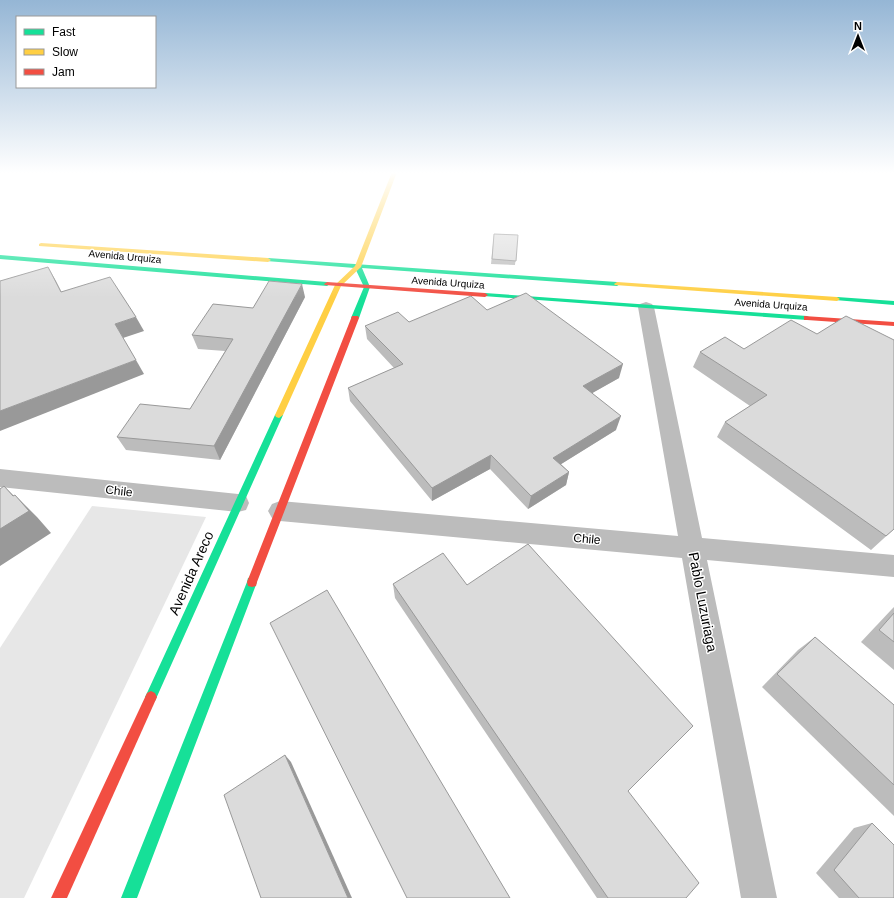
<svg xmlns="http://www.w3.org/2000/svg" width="894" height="898" viewBox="0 0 894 898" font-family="Arial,sans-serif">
	<rect width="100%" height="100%" fill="#fff"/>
	<polygon fill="#e7e7e7" points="92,506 206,517 24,898 0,898 0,648"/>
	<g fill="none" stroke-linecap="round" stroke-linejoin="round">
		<g fill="#bcbcbc" fill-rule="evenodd">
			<polygon points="646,302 652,304 654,307 702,538 894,555 894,577 707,560 777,898 741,898 682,558 280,521 272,518 268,511 272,504 280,501 678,536 638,307 640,304"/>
			<polygon points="0,469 238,494 246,496 249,503 246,510 238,512 0,487"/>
		</g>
		<g fill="#16e098" fill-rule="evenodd">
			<polygon points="0,255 327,282 330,284 327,286 0,259"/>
			<polygon points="268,258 617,282 620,284 617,286 362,268 370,287 359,318 355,320 351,318 364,287 355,268 266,261 265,260"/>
			<polygon points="485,293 807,316 811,318 807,320 483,296 482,295"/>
			<polygon points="837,297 894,301 894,305 835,300 835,298"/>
			<polygon points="279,412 283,415 155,701 151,703 147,701 145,697 147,693 275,415"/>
			<polygon points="252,577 256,578 257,582 137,898 121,898 247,582 248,578"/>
		</g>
		<g fill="#ffcf43" fill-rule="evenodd">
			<polygon points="392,172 397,172 361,267 341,286 283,415 279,418 276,417 275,415 335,285 355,266"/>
			<polygon points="41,243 268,258 271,260 268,262 39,246 39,244"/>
			<polygon points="617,282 837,297 840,299 837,301 615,285 614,284"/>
		</g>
		<g fill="#f24e42" fill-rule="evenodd">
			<polygon points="327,282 485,293 488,295 485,297 325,285 324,284"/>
			<polygon points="352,316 358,316 359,318 257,582 256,586 252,587 248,586 247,582"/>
			<polygon points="804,316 894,322 894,326 807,320 804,320"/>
			<polygon points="151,691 155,693 157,697 67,898 51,898 147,693"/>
		</g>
	</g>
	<g fill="#bcbcbc">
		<polygon points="494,234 518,235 515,265 491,264"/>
		<polygon points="305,297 220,460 126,450 117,437 190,409 225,351 198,349 192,335 253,308"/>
		<polygon points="487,310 619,378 592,393 616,430 561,464 569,472 566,485 528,509 490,469 432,501 350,401 348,388 394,368 367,339 365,326 409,322"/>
		<polygon points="725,337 894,529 871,550 717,437 725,422 750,406 693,367 700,352"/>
		<polygon points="393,584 628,791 686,898 597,898 395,598"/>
		<polygon points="894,607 894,670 861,642 892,609"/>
		<polygon points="815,637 894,705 894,816 762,687 798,650"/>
		<polygon points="872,823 894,898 839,898 816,873 854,828"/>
	</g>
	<g fill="#999">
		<polygon points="48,267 56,281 69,307 61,292"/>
		<polygon points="302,284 305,297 220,460 214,446"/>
		<polygon points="136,317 144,331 123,338 115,324"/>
		<polygon points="136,360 144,374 0,431 0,411"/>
		<polygon points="623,364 619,378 580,400 583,386"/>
		<polygon points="621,416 616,430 550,471 553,458"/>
		<polygon points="491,455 490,469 432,501 432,488"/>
		<polygon points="569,472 566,485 528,509 531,496"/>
		<polygon points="4,486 26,508 15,495 37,517 51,533 0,566 0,529 13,496"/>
		<polygon points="285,755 291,762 352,898 348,898"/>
	</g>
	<g fill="#dbdbdb" stroke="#999">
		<polygon points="494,234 518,235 516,261 492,259"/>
		<polygon points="48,267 61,292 110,277 136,317 115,324 136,360 0,411 0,281"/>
		<polygon points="269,281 302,284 214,446 117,437 140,404 190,409 233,339 192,335 213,304 253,308"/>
		<polygon points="526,293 623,364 583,386 621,416 553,458 569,472 531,496 491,455 432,488 348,388 403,364 365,326 398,312 409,322 471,296 487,310"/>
		<polygon points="846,316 894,340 894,529 886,536 725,422 767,395 700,352 725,337 744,349 791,320 817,334"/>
		<polygon points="4,486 13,496 15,495 29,511 0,529 0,489"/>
		<polygon points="528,544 693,726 628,791 699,883 686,898 608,898 393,584 443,553 467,585"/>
		<polygon points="327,590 510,898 407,898 270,623"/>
		<polygon points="894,613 894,642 879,630"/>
		<polygon points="815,637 894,705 894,785 777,674"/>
		<polygon points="285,755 348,898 261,898 224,795"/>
		<polygon points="872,823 894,845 894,898 859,898 834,870"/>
	</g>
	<linearGradient id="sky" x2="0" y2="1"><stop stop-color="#95b6d5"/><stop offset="0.58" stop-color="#fff"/><stop offset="1" stop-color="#fff" stop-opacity="0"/></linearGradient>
	<rect width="894" height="298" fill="url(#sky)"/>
	<g text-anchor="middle" stroke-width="3" stroke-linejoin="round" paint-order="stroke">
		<g font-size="10" fill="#000" stroke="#fff">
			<text transform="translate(125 256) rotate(5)" y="4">Avenida Urquiza</text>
			<text transform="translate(448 282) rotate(4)" y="4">Avenida Urquiza</text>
			<text transform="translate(771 304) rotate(4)" y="4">Avenida Urquiza</text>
		</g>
		<g font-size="12" fill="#000" stroke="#fff">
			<text transform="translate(119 491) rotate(6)" y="4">Chile</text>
			<text transform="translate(587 539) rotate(5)" y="4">Chile</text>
		</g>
		<g font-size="14" fill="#000" stroke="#fff">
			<text transform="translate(191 573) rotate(-66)" y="5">Avenida Areco</text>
			<text transform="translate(703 602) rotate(79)" y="5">Pablo Luzuriaga</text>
		</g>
	</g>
	<rect x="16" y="16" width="140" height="72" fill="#ffffff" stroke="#999999"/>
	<rect x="24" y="29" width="20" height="6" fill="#16e098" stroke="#999999"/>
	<text x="52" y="36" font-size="12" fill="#000000">Fast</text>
	<rect x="24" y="49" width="20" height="6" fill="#ffcf43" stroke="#999999"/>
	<text x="52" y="56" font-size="12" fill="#000000">Slow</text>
	<rect x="24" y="69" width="20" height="6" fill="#f24e42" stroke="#999999"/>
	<text x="52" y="76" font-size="12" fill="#000000">Jam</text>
	<g transform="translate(858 36)" stroke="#ffffff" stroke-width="3" paint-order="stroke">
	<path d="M0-3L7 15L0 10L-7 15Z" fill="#000000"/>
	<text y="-6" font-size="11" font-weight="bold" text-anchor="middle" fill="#000000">N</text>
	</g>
</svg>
